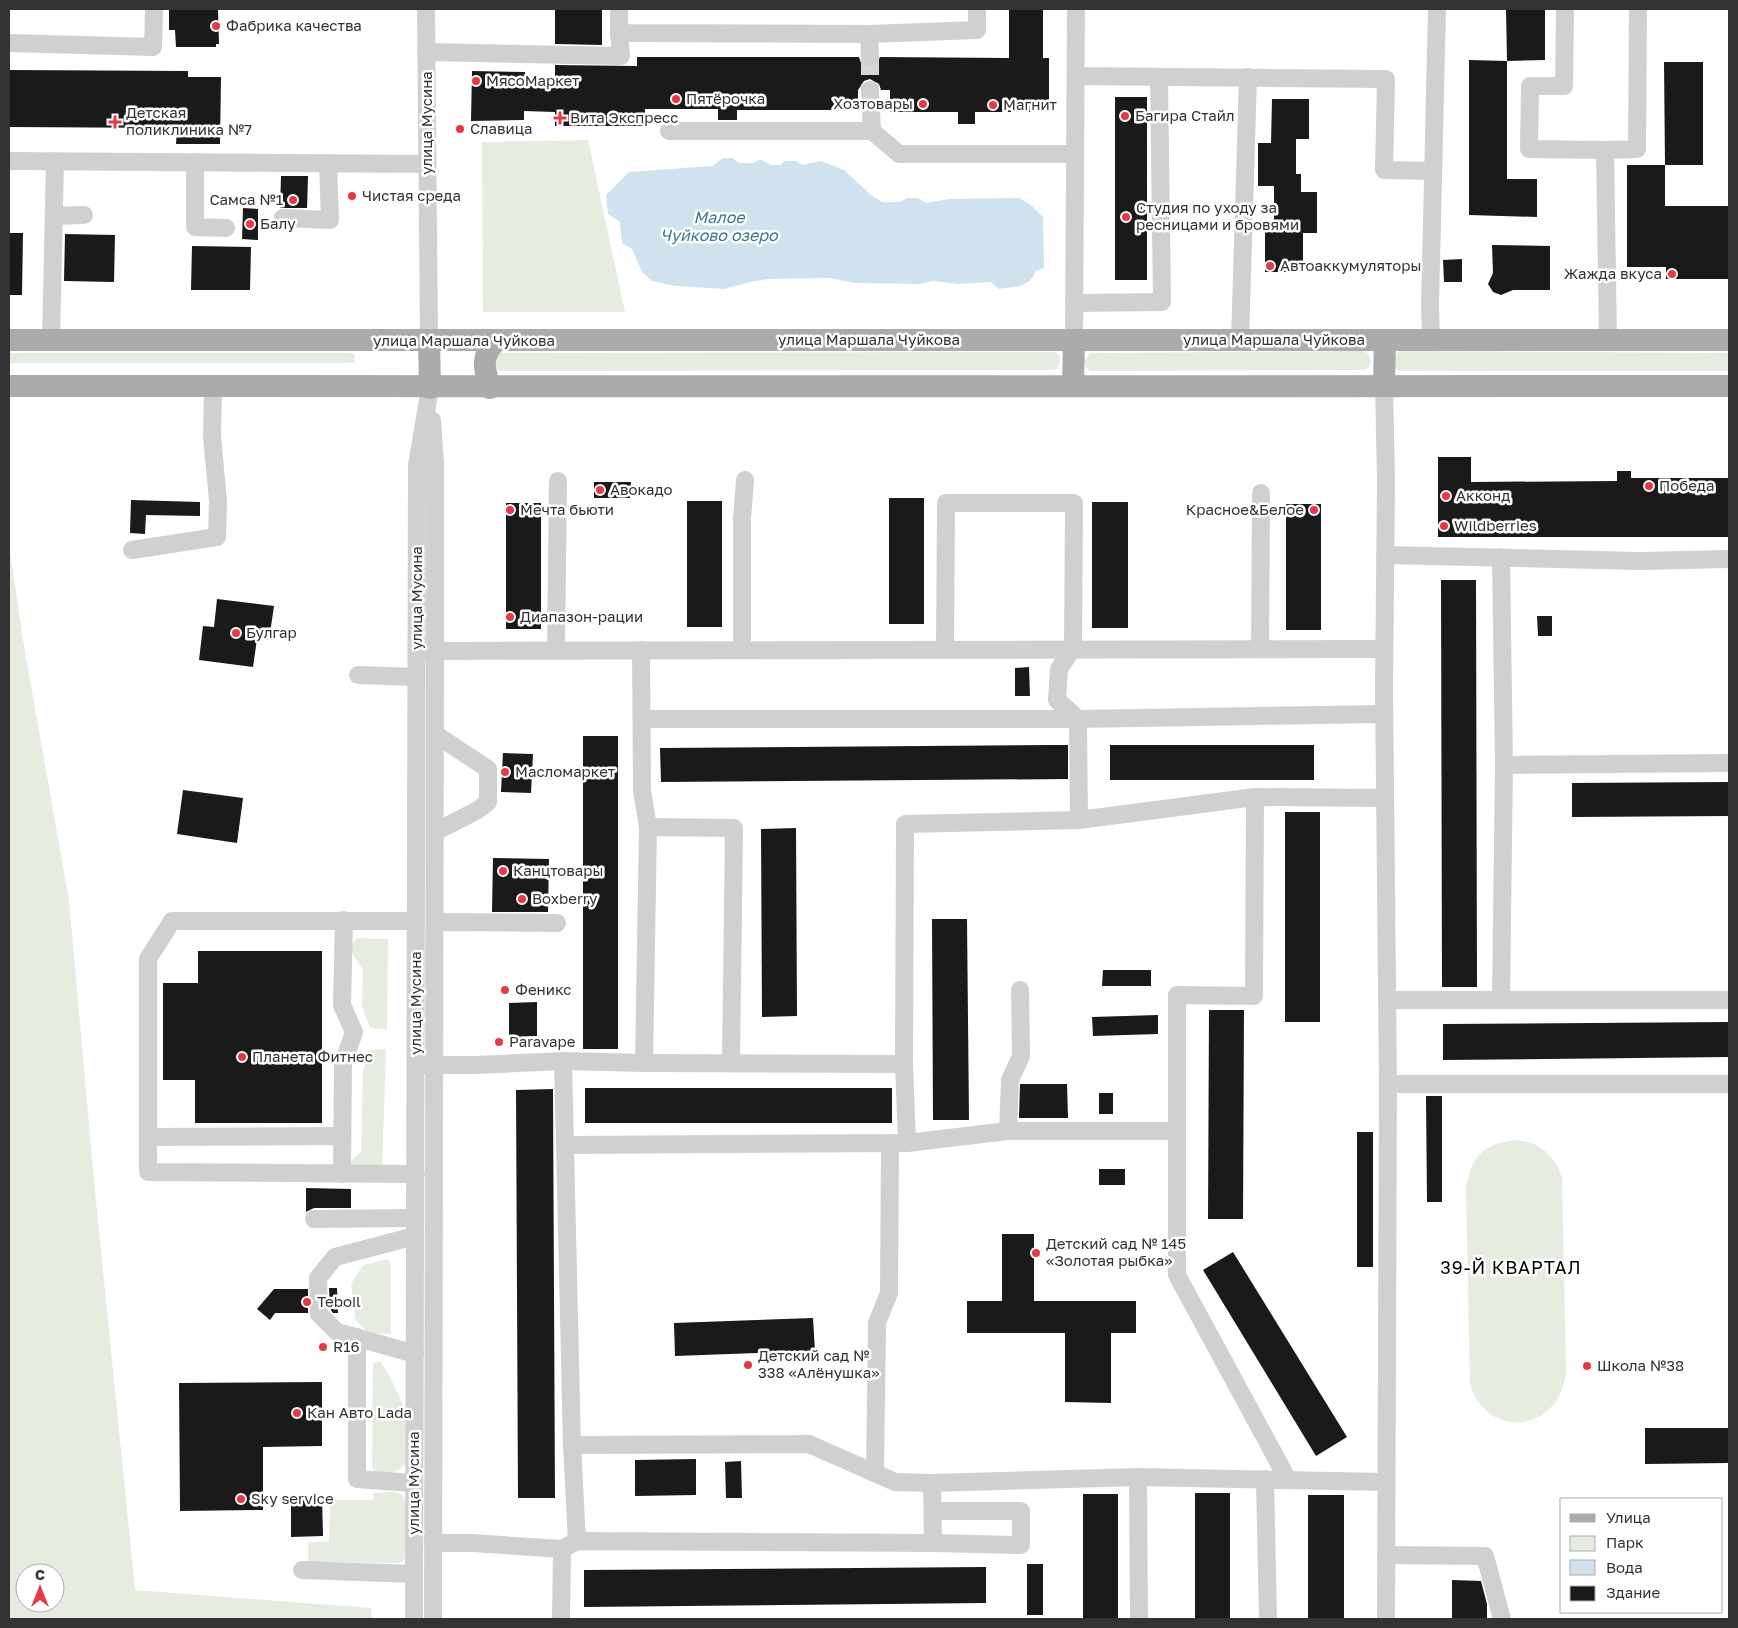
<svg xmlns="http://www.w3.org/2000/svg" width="1738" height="1628" viewBox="0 0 1738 1628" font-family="'Golos Text',sans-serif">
	<rect width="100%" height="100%" fill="#fff"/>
	<g fill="#e6ecdf" fill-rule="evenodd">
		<polygon points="588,140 625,312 483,312 482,142"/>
		<polygon points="1363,351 1369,354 1371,361 1369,367 1365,370 1090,371 1086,367 1084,362 1090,353"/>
		<polygon points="1400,351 1729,353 1729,371 1399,371 1394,366 1396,354"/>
		<polygon points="1054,352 1059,355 1060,361 1058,368 1054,370 500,371 496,369 495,356 500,353"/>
		<polygon points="9,353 349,353 354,354 355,362 348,363 9,363"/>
		<path d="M9,545L24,646L69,900L95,1192L135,1590L371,1608L372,1619H9ZM25,1573H55V1603H25Z"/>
		<polygon points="357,938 388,939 387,1029 370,1028 362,1006 363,970 349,948"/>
		<polygon points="386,1049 382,1173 350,1168 351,1161 361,1152 363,1071 370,1050"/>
		<path d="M1515,1140C1539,1142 1554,1154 1562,1178L1566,1374C1558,1432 1488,1441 1470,1384L1466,1188C1470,1158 1484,1143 1515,1140Z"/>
		<polygon points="388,1259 391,1265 391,1334 368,1333 355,1319 351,1284 363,1265"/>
		<path d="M376,1362H381L391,1379L408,1415L406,1463C398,1473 389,1473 377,1474L372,1467L373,1363Z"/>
		<path d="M373,1493C381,1493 391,1491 398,1493C413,1497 408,1540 407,1554L404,1560L400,1563L308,1562V1542H329L330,1500H373Z"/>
	</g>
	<path fill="#cfe2ee" d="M723,158H733L739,163H754L760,159L771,165H781L784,161H797L802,165L821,161L844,170L871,195L882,202H900L907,198H918L926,203L949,199L1019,198L1031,205L1043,217L1044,268L1036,271C1028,289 1016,286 999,289L991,282L958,284L933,281L920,284L855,283L829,278L769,279L750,282L724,289L675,286L652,281L642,272L632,249L622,243L620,222L608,214L606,195L629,172L712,166Z"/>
	<g fill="#1a1a1a">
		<polygon points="169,9 218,9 219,44 216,44 216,47 176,47 175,30 169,30"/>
		<polygon points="555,9 602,9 602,45 555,44"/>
		<polygon points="1009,9 1043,9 1043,58 1049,58 1049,112 975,112 975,124 958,124 958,112 890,112 890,90 881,90 879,84 870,79 864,81 858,90 858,110 737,110 737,120 718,120 718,109 645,109 645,126 555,126 555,112 524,111 524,120 471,121 472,71 525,72 525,81 555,82 555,65 637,66 637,57 859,57 861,63 870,68 876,66 880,57 1009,58"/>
		<polygon points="1506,9 1545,9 1545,60 1507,61"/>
		<polygon points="1469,60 1507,61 1507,179 1537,179 1537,217 1469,215"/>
		<polygon points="1664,62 1703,62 1703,165 1665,165"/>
		<polygon points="9,70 188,71 188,77 221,77 220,144 176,144 177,128 9,127"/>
		<rect x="1115" y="97" width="32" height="183"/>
		<polygon points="1272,99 1309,99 1309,139 1296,139 1296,174 1301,174 1301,192 1317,192 1317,233 1303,233 1303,272 1265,272 1265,232 1274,232 1274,186 1258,186 1258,143 1271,143"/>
		<polygon points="1627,165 1665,165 1665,206 1729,206 1729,279 1666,279 1666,267 1627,267"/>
		<polygon points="281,176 308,176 307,208 280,208"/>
		<polygon points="243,208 258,209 258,240 242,239"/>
		<polygon points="9,233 23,233 22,295 9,295"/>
		<polygon points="65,234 115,235 114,282 64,281"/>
		<polygon points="1492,245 1550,246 1550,290 1513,290 1501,295 1493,292 1488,284 1493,273"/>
		<polygon points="192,246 251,247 250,290 191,290"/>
		<polygon points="1462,259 1462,282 1444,282 1443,260"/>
		<polygon points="1438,457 1471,457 1471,482 1617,481 1617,471 1631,471 1631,478 1729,478 1729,537 1438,537"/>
		<polygon points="594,482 631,482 630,498 594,498"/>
		<rect x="889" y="498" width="35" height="126"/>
		<polygon points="131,500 200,502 200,516 146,515 145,534 130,533"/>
		<rect x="687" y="501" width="35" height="126"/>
		<rect x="1092" y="502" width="36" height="126"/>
		<rect x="506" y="503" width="35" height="126"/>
		<rect x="1286" y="504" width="35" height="126"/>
		<polygon points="1441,580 1476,580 1477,987 1442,987"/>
		<polygon points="217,599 274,606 269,640 257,639 253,667 199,660 203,626 214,627"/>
		<polygon points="1537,616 1552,616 1552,636 1538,636"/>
		<polygon points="1029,667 1030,696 1015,696 1015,668"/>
		<rect x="583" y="736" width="35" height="313"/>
		<polygon points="1049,745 1068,745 1068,779 661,782 660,748"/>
		<rect x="1110" y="745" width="204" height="35"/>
		<polygon points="503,753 533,754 531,793 501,792"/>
		<polygon points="1729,782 1729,816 1572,817 1572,783"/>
		<polygon points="183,790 243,798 237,843 177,834"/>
		<rect x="1285" y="812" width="35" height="210"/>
		<polygon points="796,828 797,1016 762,1017 761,829"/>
		<polygon points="493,858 549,859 548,912 492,912"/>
		<polygon points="932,919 967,919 969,1120 933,1120"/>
		<polygon points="198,951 322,951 322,1123 195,1123 195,1080 163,1080 163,983 198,983"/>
		<polygon points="1103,970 1151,970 1151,986 1102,986"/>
		<polygon points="537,1002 537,1036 509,1037 509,1003"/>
		<polygon points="1209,1010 1244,1010 1243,1219 1208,1219"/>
		<polygon points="1158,1015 1158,1034 1093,1036 1092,1017"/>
		<polygon points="1729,1022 1729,1057 1443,1060 1443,1024"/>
		<polygon points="1020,1084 1067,1084 1068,1118 1019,1118"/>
		<rect x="585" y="1088" width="307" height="35"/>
		<polygon points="553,1089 555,1498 518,1498 516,1090"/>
		<rect x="1099" y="1093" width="14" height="21"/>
		<polygon points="1426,1096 1442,1096 1442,1202 1427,1202"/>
		<rect x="1357" y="1132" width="16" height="135"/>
		<rect x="1099" y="1169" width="26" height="16"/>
		<polygon points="306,1188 351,1189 351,1208 314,1208 306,1212"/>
		<polygon points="1002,1234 1034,1234 1034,1301 1136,1301 1136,1333 1111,1333 1111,1403 1065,1402 1065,1333 967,1333 967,1301 1002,1301"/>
		<polygon points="1233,1252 1347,1437 1316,1456 1203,1270"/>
		<polygon points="329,1288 337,1288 338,1313 333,1313 330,1309"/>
		<polygon points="274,1289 308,1289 308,1313 275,1313 270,1320 257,1309"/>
		<polygon points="813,1318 815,1351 675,1356 674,1323"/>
		<polygon points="322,1382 322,1446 263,1447 263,1510 180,1511 179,1383"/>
		<polygon points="1645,1428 1729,1428 1729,1463 1645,1464"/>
		<polygon points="696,1459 696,1495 635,1496 635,1460"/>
		<polygon points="741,1461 742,1498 726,1498 725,1462"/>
		<rect x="1195" y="1493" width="35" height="126"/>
		<rect x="1083" y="1494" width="35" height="125"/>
		<rect x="1308" y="1495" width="36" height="124"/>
		<polygon points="322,1496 323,1536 291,1537 291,1497"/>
		<rect x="1027" y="1564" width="16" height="51"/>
		<polygon points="986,1567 986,1603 584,1607 584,1570"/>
		<polygon points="1452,1580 1481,1581 1487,1604 1487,1619 1452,1619"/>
	</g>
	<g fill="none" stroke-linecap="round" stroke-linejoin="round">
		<polyline stroke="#d6d6d6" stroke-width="18" stroke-dasharray="18 9" stroke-linecap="butt" points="870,57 870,90"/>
		<g stroke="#d0d0d0" stroke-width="18">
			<polyline points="426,9 429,341"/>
			<polyline points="619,9 619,33 869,34 870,57"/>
			<polyline points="1565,9 1564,86 1530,86 1529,149 1605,150"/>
			<polyline points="869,34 977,30 977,9"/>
			<polyline points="9,43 153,47 154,9"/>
			<polyline points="426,52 621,56 619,33"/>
			<polyline points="1076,76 1386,79 1384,170 1433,171"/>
			<polyline points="870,90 872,131"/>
			<polyline points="669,131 872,131 899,154 1075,154"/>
			<polyline points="9,161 427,164"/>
			<polyline points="195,162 195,227 226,228"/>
			<polyline points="54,216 84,215"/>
			<polyline points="283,218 330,220 328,163"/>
			<polyline points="1074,303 1162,302 1159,78"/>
			<polyline points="1608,339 1605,150 1637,149 1638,9"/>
			<polyline points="51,340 55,161"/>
			<polyline points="1074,340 1076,9"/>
			<polyline points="1431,340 1430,306 1437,9"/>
			<polyline points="1240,341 1248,77"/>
			<polyline points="1384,385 1386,480 1384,689 1388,1084 1386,1619"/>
			<polyline points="432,420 435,464 435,651 433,1619"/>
			<polyline points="132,550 217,537 218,501 212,436 213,387"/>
			<polyline points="1385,555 1640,561 1729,559"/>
			<polyline points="1501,557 1504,765 1501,1000"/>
			<polyline points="945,649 946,503 1074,503 1073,648 1059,669 1057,700 1078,719 1079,820"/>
			<polyline points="1260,649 1261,493"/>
			<polyline points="556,650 558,481"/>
			<polyline points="742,650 742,519 745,480"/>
			<polyline points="425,651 1384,649"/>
			<polyline points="358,675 416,677"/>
			<polyline points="642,719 1078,719 1384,714"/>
			<polyline points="1504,765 1729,763"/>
			<polyline points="648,827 734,828 731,1063"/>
			<polyline points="435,832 478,810 488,802 488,769 435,734"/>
			<polyline points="435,922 557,923"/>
			<polyline points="1388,1000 1729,1000"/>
			<polyline points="563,1061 644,1063 648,827 642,791 641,650"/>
			<polyline points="644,1063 904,1064"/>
			<polyline points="423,1065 475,1065 563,1061 572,1445 577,1541"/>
			<polyline points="1388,1084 1729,1084"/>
			<polyline points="1008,1131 1010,1080 1021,1056 1020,990"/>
			<polyline points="148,1137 342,1136"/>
			<polyline points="907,1143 904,1064 905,824 1079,820 1255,797"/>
			<polyline points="566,1145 907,1143 1008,1131 1176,1131"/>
			<polyline points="342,1174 343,1064 354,1032 342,1005 344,920"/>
			<polyline points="416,1174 148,1172 148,959 172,921 416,921"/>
			<polyline points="314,1219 415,1218"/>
			<polyline points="357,1337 357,1479 414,1483"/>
			<polyline points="415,1354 337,1332 319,1314 318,1278 335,1257 415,1236"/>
			<polyline points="572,1445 809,1444 895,1482 932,1483"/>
			<polyline points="875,1473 877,1323 889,1293 890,1143"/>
			<polyline points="1138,1477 1139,1619"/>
			<polyline points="1265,1479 1268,1619"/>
			<polyline points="1288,1480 1177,1275 1177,995 1254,996 1255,797 1385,798"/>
			<polyline points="933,1511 1021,1511 1021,1545 933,1543"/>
			<polyline points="433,1543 472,1543 562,1549 577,1541 933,1543 932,1483 1138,1477 1386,1482"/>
			<polyline points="1386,1555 1485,1556 1502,1619"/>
			<polyline points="302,1570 414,1574"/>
			<polyline points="414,1619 417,465 430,388"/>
			<polyline points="561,1619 562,1549"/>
		</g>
		<g stroke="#ababab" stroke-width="22">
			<polyline points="9,340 1729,340"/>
			<polyline points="429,341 430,388"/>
			<polyline points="1384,385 1385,340"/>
			<path d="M9,386C582,388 1156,385 1729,386"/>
			<polyline points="1073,386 1074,340"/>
			<path d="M490,388C484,368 480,357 496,341"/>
		</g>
	</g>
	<g fill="#e63946" stroke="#fff" stroke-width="2">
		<circle cx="216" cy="26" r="5"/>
		<circle cx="476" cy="81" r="5"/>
		<circle cx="676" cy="99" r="5"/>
		<circle cx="923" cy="104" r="5"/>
		<circle cx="993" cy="105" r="5"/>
		<circle cx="1125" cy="116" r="5"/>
		<path d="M557.5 110.5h5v5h5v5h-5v5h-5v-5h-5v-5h5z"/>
		<path d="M112.5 114.5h5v5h5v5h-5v5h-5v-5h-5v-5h5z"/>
		<circle cx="460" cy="129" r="5"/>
		<circle cx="352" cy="196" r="5"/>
		<circle cx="293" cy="200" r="5"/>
		<circle cx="1126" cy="217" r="5"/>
		<circle cx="250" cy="224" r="5"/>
		<circle cx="1270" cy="266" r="5"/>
		<circle cx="1672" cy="274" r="5"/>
		<circle cx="1649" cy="486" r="5"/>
		<circle cx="600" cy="490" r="5"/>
		<circle cx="1446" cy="496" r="5"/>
		<circle cx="510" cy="510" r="5"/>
		<circle cx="1314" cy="510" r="5"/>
		<circle cx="1444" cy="526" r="5"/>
		<circle cx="510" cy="617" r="5"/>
		<circle cx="236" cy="633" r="5"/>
		<circle cx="505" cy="772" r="5"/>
		<circle cx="503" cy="871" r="5"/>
		<circle cx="522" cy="899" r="5"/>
		<circle cx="505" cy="990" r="5"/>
		<circle cx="499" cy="1042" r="5"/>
		<circle cx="242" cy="1057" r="5"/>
		<circle cx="1036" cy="1253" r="5"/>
		<circle cx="307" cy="1302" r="5"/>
		<circle cx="323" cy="1347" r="5"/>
		<circle cx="748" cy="1365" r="5"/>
		<circle cx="1587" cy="1366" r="5"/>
		<circle cx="297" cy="1413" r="5"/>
		<circle cx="241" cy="1499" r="5"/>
	</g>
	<g text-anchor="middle" stroke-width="5" stroke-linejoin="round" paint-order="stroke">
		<g font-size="15" fill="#333" stroke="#fff" text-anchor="start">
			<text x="226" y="31">Фабрика качества</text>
			<text x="486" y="86">МясоМаркет</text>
			<text x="686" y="104">Пятёрочка</text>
			<text x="913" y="109" text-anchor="end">Хозтовары</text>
			<text x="1003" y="110">Магнит</text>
			<text x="126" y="118">Детская<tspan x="126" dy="17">поликлиника №7</tspan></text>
			<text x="1135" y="121">Багира Стайл</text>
			<text x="570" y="123">Вита Экспресс</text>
			<text x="470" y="134">Славица</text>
			<text x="362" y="201">Чистая среда</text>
			<text x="283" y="205" text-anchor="end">Самса №1</text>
			<text x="1136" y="213">Студия по уходу за<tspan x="1136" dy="17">ресницами и бровями</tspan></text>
			<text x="260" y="229">Балу</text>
			<text x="1280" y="271">Автоаккумуляторы</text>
			<text x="1662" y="279" text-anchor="end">Жажда вкуса</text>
			<text x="1659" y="491">Победа</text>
			<text x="610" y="495">Авокадо</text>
			<text x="1456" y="501">Акконд</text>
			<text x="520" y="515">Мечта бьюти</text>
			<text x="1304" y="515" text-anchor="end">Красное&amp;Белое</text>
			<text x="1454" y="531">Wildberries</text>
			<text x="520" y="622">Диапазон-рации</text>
			<text x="246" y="638">Булгар</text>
			<text x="515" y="777">Масломаркет</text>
			<text x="513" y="876">Канцтовары</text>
			<text x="532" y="904">Boxberry</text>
			<text x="515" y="995">Феникс</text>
			<text x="509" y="1047">Paravape</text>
			<text x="252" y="1062">Планета Фитнес</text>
			<text x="1046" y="1249">Детский сад № 145<tspan x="1046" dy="17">«Золотая рыбка»</tspan></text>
			<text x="317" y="1307">Teboil</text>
			<text x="333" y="1352">R16</text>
			<text x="758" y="1361">Детский сад №<tspan x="758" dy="17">338 «Алёнушка»</tspan></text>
			<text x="1597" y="1371">Школа №38</text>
			<text x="307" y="1418">Кан Авто Lada</text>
			<text x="251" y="1504">Sky service</text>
		</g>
		<g font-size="15" fill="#333" stroke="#fff">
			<text transform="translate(427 123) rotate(-90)" y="5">улица Мусина</text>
			<text x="869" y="345">улица Маршала Чуйкова</text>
			<text x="1274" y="345">улица Маршала Чуйкова</text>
			<text x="464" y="346">улица Маршала Чуйкова</text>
			<text transform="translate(417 598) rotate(-90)" y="5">улица Мусина</text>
			<text transform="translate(416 1003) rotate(-90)" y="5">улица Мусина</text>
			<text transform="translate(414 1483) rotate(-90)" y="5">улица Мусина</text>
		</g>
		<g font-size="16" font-style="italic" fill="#3f7597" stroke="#fff">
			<text x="719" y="223">Малое<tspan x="719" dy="18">Чуйково озеро</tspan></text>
		</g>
		<g font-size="18" letter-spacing="1" fill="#000" stroke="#fff">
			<text x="1511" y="1274">39-Й КВАРТАЛ</text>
		</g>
	</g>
	<rect width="1738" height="1628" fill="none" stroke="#333333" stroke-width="20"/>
	<rect x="1560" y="1498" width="162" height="115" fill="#ffffff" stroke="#adadad"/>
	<rect x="1570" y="1514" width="25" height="8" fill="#ababab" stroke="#adadad"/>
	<text x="1606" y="1523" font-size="15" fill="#333333">Улица</text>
	<rect x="1570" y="1536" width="25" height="15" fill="#e6ecdf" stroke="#adadad"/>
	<text x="1606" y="1548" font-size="15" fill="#333333">Парк</text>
	<rect x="1570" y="1560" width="25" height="15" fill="#cfe2ee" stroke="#adadad"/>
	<text x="1606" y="1573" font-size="15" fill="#333333">Вода</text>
	<rect x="1570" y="1586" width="25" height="15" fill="#1a1a1a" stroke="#adadad"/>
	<text x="1606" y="1598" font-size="15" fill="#333333">Здание</text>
	<g transform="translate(40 1588)"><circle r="24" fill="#ffffff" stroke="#adadad"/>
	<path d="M0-4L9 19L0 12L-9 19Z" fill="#e63946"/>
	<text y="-8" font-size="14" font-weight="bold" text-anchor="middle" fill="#333333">С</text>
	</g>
</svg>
